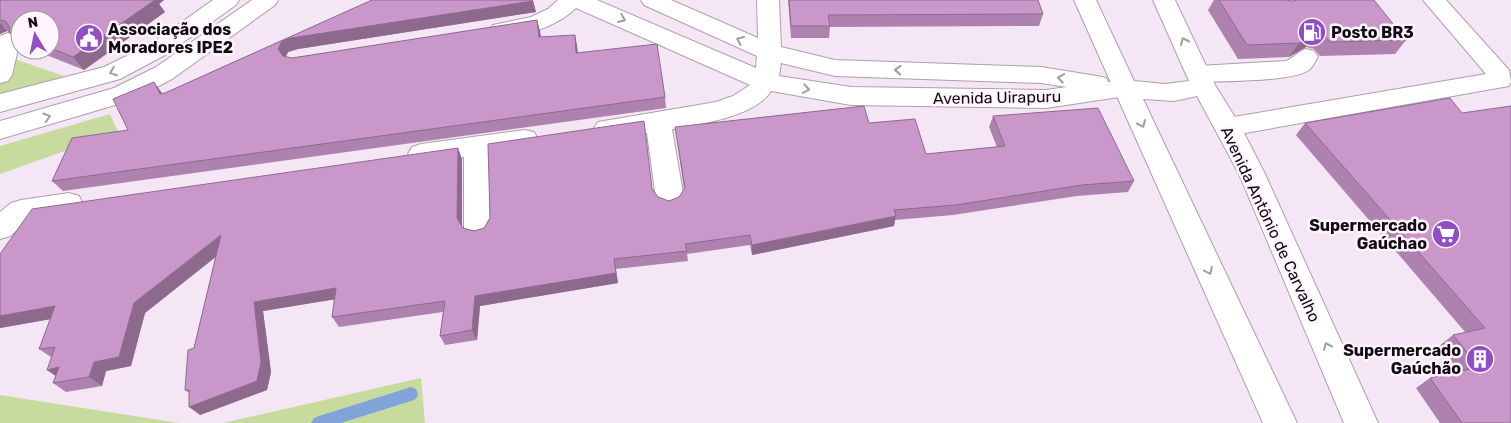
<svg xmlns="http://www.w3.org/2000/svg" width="1511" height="423" viewBox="0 0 1511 423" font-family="Rubik,sans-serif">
	<rect width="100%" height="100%" fill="#f5e6f5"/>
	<g fill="#c7db9e">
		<polygon points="0,54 70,78 0,94"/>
		<polygon points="110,114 118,132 0,174 0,146"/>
		<polygon points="421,378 425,423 223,423"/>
		<polygon points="0,395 179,423 0,423"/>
	</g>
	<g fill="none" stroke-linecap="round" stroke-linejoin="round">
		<polygon fill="#82a2da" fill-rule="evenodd" points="411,387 416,389 418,394 416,399 411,401 341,423 311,423 314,418 319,416"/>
		<defs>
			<g id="minor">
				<polygon points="213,0 239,0 236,5 165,55 120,79 0,112 0,94 104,67 149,45"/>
				<polygon points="252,0 278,0 275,5 172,79 132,100 0,139 0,121 114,88 156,67"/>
				<path d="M558,0H597L756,68L757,56L644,5L641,0H671L758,38L757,0H779L781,47L835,60L1041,67L1097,76L1106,78L1108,82L1126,80L1135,82L1138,88L1135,94L1126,96L1046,108L851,105L771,91C755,117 700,124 672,129L684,199L680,206L670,210L660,206L656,199L647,133L607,137L598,134L594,128L598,122L716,102L733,96L750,85L576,8C559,25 517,42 493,35L490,30L493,25L531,17L548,9ZM781,63L835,76L1041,83L1067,87L1046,90L851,87L779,76Z"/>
				<polygon points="1423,0 1446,0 1509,70 1511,82 1509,86 1228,136 1219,133 1215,127 1219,121 1228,118 1486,74"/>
				<polygon points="8,33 16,36 20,41 12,75 8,81 0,83 0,36"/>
				<path d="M1306,49L1314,51L1318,57C1315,61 1313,67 1309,70C1292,82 1221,81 1198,82L1190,80L1186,74L1190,68L1198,66L1286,61C1294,58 1297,52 1306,49Z"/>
				<polygon points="525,130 534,132 538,139 534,146 490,154 492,228 488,236 478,239 468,236 464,228 464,157 421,164 412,161 408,154 412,147 421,144"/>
				<polygon points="69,193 79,196 83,204 79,212 28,221 10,236 0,239 0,212 11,203 21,200"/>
			</g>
			<polygon id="major" points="1074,0 1096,0 1134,81 1165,84 1189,81 1153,0 1175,0 1215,85 1241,127 1265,174 1378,423 1344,423 1239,174 1197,96 1174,101 1143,99 1297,423 1263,423"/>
		</defs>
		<use href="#minor" stroke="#ad9fad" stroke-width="2"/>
		<use href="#major" stroke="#ad9fad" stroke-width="2"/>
		<use href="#minor" fill="#fff" fill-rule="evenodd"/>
		<use href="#major" fill="#fff" fill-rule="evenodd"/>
	</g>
	<g fill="#ae82ae">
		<polygon points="0,0 164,0 159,4 165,12 84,70 34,50 50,50 50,20 20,20 20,44 9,32 7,31 0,34"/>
		<polygon points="372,0 533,1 536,12 298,49 288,52 286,57 292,58 537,20 541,37 575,35 577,46 578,53 665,97 666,108 63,191 52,181 128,130 163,94 165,93"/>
		<polygon points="788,0 1038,0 1043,14 1039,26 830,27 829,38 791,38"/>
		<polygon points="1214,0 1286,0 1406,40 1395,54 1320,56 1314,49 1306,47 1289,57 1238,59 1208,10"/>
		<polygon points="1462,113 1511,423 1440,423 1416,388 1430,378 1460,372 1439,346 1453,335 1466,333 1296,135 1305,123"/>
		<polygon points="993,116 1134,181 1128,192 1077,196 953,215 895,220 894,226 752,255 750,245 687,254 688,261 616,269 618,283 480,306 477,340 445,345 440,336 443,312 339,327 332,317 335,299 263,311 271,372 267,390 200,415 189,393 185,390 194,348 216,257 145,313 131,366 106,371 102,386 66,392 53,383 56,376 51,357 39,349 51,319 0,328 0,254 462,159 462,227 463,228 474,231 653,189 658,197 669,201 679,197 684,189 675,127 869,123 926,154 997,147 989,127"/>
	</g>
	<g fill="#8d6a8d">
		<polygon points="147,0 164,0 159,4 165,12 84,70 73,57"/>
		<polygon points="533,1 536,12 298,49 288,52 284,60 278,49 282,41 291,38"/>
		<polygon points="537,20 540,31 542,48 539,37"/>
		<polygon points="0,23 7,31 0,34"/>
		<polygon points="1316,33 1306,47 1289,57 1299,43"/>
		<polygon points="575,35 577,46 578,64 576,53"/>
		<polygon points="154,82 162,93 168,105 160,94"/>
		<polygon points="458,148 462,159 462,228 457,218"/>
		<polygon points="896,216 894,226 752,255 752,245"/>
		<polygon points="221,235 230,245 145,313 131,366 106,371 102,386 89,377 94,362 134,303"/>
		<polygon points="614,259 618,283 480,306 477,340 472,330 475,296"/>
		<polygon points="336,288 343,298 263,311 271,372 267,390 200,415 189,407 254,302"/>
		<polygon points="55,306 68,316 0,328 0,316"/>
		<polygon points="59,367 60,379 47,370"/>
	</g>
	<g fill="#ca97ca" stroke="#8d6a8d">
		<polygon points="0,0 155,0 73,57 50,48 50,20 20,20 20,36 9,32 10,27 5,21 0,20"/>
		<polygon points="372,0 532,0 533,1 291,38 282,41 278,49 283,56 292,58 537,20 539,37 575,35 576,53 657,44 665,97 52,181 72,138 128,130 113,99 154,82 160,94 165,93"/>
		<polygon points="789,0 1038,0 1043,14 828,15 830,26 791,26"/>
		<polygon points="1219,0 1286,0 1292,1 1297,0 1374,0 1406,40 1330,42 1324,35 1316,33 1299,43 1247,45"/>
		<polygon points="1450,98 1462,113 1511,106 1511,423 1462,423 1430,378 1479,367 1453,335 1485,328 1305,123"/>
		<polygon points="864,106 869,123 915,119 926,154 1005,146 993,116 1098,108 1134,181 1082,185 956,205 894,210 896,216 752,245 750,235 685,244 687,251 614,259 616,273 475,296 472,330 440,336 445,301 332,317 336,288 254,302 261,362 257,381 189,407 189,390 185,390 188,350 194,348 221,235 134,303 119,357 94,362 89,377 53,383 59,367 47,370 55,347 39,349 55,306 0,316 0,254 32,209 458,148 457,218 463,228 474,231 484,228 490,218 488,144 644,121 652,189 658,197 669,201 679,197 685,188 675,127"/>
	</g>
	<defs><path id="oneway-chevron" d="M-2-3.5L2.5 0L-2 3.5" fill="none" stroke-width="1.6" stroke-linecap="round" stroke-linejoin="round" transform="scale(1.25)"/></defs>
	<g stroke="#a09ea0">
		<use href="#oneway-chevron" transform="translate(622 19) rotate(23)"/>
		<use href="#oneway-chevron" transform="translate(740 40) rotate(-156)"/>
		<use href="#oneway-chevron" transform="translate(1184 41) rotate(-114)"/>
		<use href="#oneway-chevron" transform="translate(898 70) rotate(-178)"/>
		<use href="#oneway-chevron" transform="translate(113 72) rotate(159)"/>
		<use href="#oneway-chevron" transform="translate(1061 78) rotate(-171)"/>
		<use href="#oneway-chevron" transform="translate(806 89) rotate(10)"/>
		<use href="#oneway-chevron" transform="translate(47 117) rotate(-16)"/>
		<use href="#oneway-chevron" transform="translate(1142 124) rotate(66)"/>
		<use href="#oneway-chevron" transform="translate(1209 271) rotate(65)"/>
		<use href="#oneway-chevron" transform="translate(1327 346) rotate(-114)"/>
	</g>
	<defs>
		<symbol id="fuel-disc" viewBox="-11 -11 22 22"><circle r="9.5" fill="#914fc4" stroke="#fff5fe"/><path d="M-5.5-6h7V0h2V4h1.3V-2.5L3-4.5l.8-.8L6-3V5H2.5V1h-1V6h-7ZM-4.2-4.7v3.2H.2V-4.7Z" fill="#fff"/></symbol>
		<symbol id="civic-disc" viewBox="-11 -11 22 22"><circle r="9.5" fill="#914fc4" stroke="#fff5fe"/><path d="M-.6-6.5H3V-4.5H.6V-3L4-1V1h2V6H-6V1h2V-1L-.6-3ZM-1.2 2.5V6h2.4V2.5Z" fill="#fff"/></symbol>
		<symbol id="supermarket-disc" viewBox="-11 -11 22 22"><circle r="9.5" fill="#914fc4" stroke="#fff5fe"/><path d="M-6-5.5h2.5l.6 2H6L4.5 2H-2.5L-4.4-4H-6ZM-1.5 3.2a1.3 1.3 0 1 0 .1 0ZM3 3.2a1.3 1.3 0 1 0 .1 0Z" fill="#fff"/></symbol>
		<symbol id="building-disc" viewBox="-11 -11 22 22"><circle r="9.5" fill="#914fc4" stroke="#fff5fe"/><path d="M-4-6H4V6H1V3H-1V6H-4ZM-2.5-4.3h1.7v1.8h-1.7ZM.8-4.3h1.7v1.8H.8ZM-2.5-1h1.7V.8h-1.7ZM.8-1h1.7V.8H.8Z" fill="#fff"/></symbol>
	</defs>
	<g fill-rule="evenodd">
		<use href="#fuel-disc" x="1296" y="16" width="32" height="32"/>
		<use href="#civic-disc" x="73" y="22" width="32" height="32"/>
		<use href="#supermarket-disc" x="1430" y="218" width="32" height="32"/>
		<use href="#building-disc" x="1464" y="343" width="32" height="32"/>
	</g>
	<g text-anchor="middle" stroke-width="5" stroke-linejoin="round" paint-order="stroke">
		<g font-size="16" font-weight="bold" fill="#110c11" stroke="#fff5fe" text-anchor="start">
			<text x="108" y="35">Associação dos<tspan x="108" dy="18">Moradores IPE2</tspan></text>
			<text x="1331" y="38">Posto BR3</text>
			<text x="1427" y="231" text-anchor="end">Supermercado<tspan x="1427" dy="18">Gaúchao</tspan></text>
			<text x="1461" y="356" text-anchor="end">Supermercado<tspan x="1461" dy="18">Gaúchão</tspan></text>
		</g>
		<g font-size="16" fill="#110c11" stroke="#fff5fe">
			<text transform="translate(997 97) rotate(-1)" y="6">Avenida Uirapuru</text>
			<text transform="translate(1271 224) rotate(65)" y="6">Avenida Antônio de Carvalho</text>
		</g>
	</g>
	<g transform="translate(35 35) rotate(350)"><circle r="24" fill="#fff5fe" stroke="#a0989f"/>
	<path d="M0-4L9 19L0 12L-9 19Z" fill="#914fc4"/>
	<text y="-8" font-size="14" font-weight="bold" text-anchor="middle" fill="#110c11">N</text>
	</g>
</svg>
